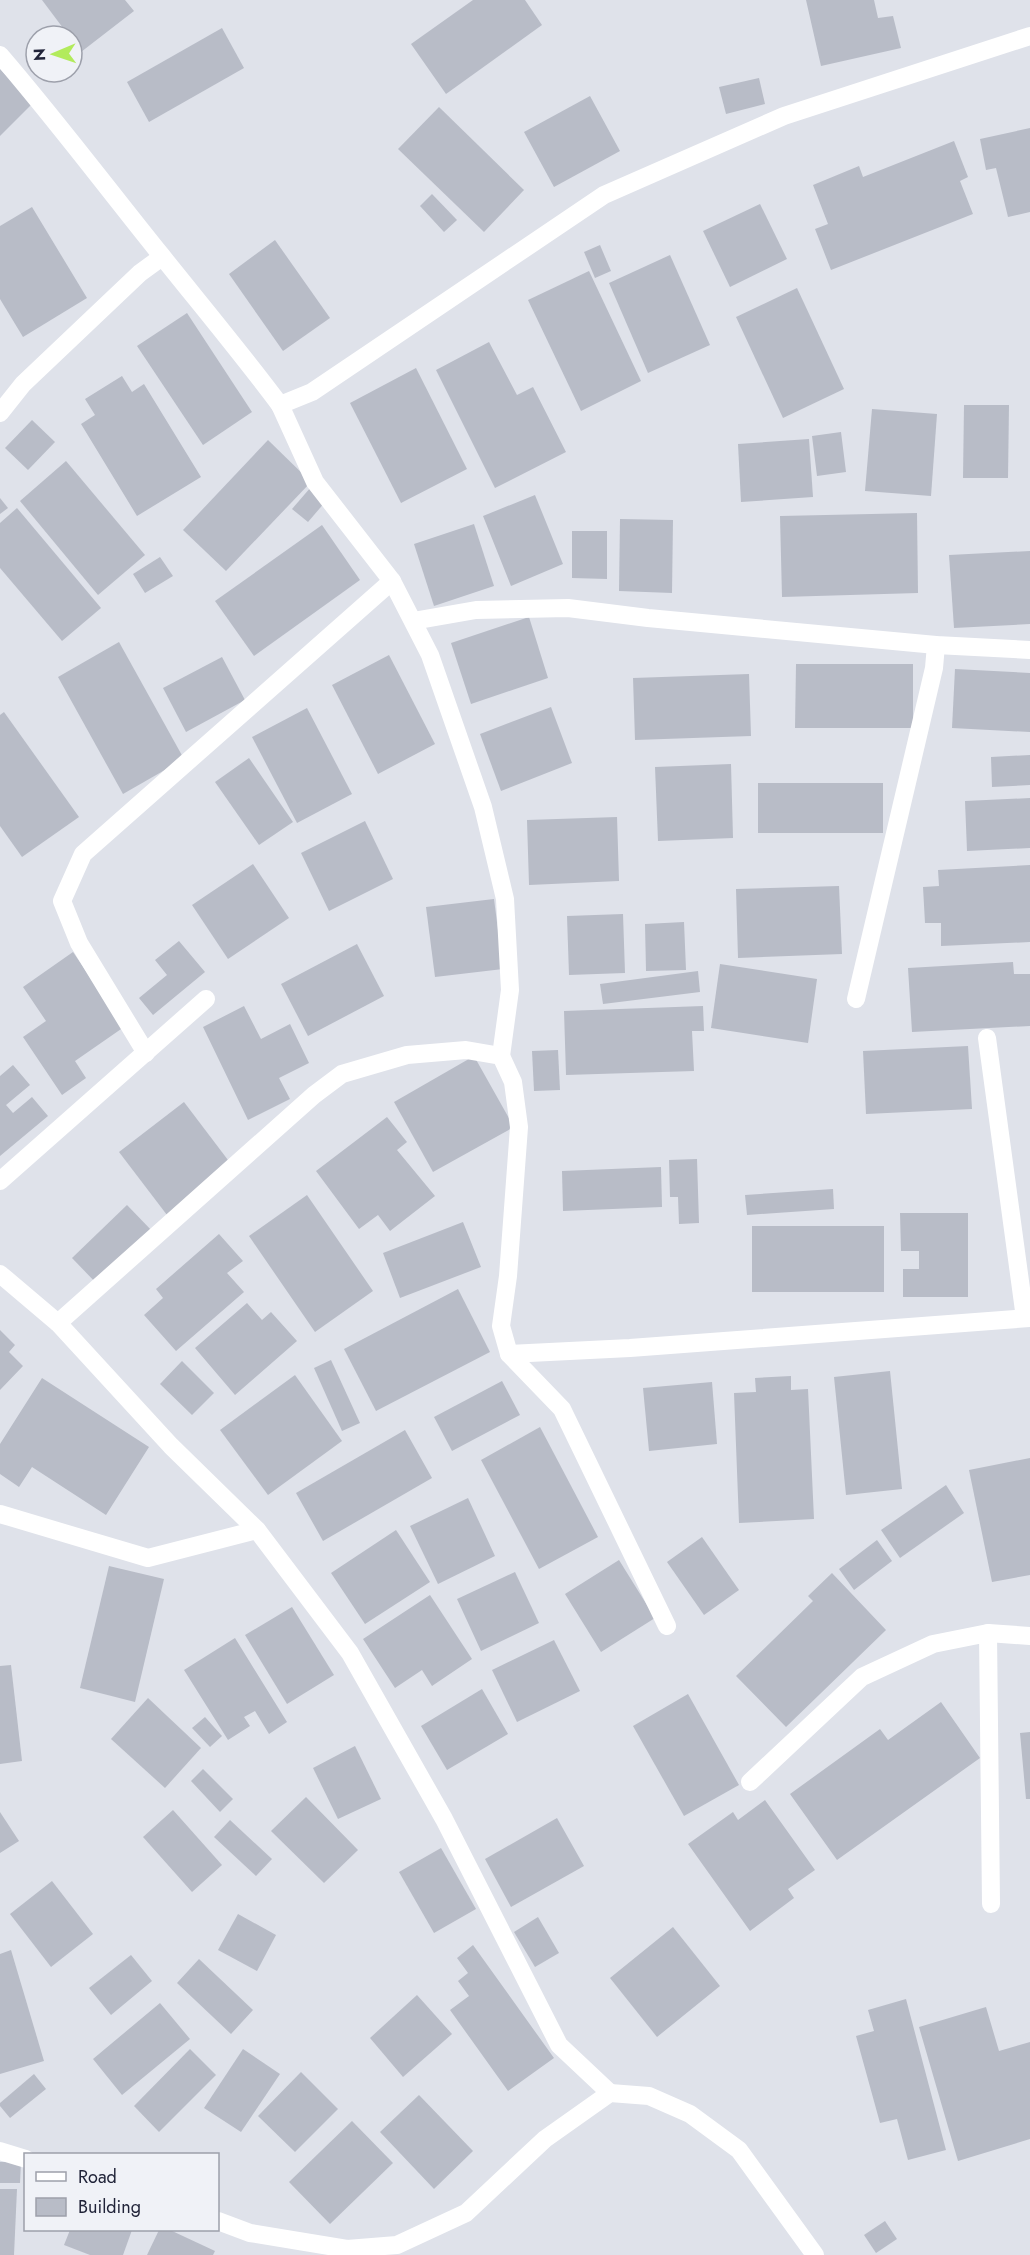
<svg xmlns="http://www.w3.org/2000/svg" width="1030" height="2255" viewBox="0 0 1030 2255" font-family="Jost,sans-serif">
	<rect width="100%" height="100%" fill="#dfe2ea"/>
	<g fill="#b8bcc7">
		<polygon points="42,0 125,0 134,11 81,52 72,40 72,36 69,36"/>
		<polygon points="473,0 525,0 542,25 446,94 411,44"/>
		<polygon points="806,0 874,0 878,18 893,16 901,48 821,66"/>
		<polygon points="222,28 244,68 149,122 127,82"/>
		<polygon points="0,69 33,103 0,136"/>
		<polygon points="759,78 765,104 726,114 719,87"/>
		<polygon points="590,96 620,151 554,187 524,132"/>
		<polygon points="439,107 524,190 484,232 398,149"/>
		<polygon points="1030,128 1030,212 1008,217 996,168 986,170 980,139"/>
		<polygon points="954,141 968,177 960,181 973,214 831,270 815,229 828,224 813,185 859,166 863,177"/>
		<polygon points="432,194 457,220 444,232 420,206"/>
		<polygon points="760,204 787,259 730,287 703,231"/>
		<polygon points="32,207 87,298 23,337 0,299 0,226"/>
		<polygon points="275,240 330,318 283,351 229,274"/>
		<polygon points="600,245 611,271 595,278 584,252"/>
		<polygon points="670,255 710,345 648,373 609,283"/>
		<polygon points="589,271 641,381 581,411 528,300"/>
		<polygon points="797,288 844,389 783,418 736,317"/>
		<polygon points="187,313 252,412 203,445 137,346"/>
		<polygon points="489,342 517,395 533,387 566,452 495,488 436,370"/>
		<polygon points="416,368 467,469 401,503 350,403"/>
		<polygon points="122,376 132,392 144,384 201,477 137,516 81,424 95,415 85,399"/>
		<polygon points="964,405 1009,405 1008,478 963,478"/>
		<polygon points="872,409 937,414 931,496 865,491"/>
		<polygon points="32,420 55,442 28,470 5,448"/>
		<polygon points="841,432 846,472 817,476 812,436"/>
		<polygon points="809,439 813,497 741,502 738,444"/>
		<polygon points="268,440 311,482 226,571 183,530"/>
		<polygon points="66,461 145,555 98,595 20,501"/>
		<polygon points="311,487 326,501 308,522 292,509"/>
		<polygon points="535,495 563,564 511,586 483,516"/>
		<polygon points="0,498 8,508 0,514"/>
		<polygon points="17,508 101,608 62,641 0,568 0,523"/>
		<polygon points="917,513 918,593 782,597 780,516"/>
		<polygon points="620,519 673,520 672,593 619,591"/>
		<polygon points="474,524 494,586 434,606 414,544"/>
		<polygon points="322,525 360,580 254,656 215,601"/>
		<polygon points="572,531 607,531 607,579 572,578"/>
		<polygon points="1030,551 1030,624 954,628 949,555"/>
		<polygon points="160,557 173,576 145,593 133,574"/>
		<polygon points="529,617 548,678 471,704 451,643"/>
		<polygon points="119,642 184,759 123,794 58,677"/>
		<polygon points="389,655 435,744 378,774 332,685"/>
		<polygon points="222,657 245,700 186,732 163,688"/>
		<polygon points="796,664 913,664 913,728 795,728"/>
		<polygon points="955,669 1030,673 1030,732 952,728"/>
		<polygon points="749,674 751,736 635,740 633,678"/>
		<polygon points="551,707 572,763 501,791 480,734"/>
		<polygon points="307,708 352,794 297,823 252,737"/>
		<polygon points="4,712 79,817 22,857 0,826 0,715"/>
		<polygon points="1030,755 1030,785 992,787 991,757"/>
		<polygon points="249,758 293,822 259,845 215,782"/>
		<polygon points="731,764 733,838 658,841 655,767"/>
		<rect x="758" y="783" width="125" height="50"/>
		<polygon points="1030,798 1030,848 967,851 965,801"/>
		<polygon points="617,817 619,881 529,885 527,820"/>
		<polygon points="365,821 393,879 329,911 301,853"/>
		<polygon points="253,864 289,918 228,959 192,905"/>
		<polygon points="1030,865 1030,942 941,946 941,923 925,923 923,887 939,886 938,870"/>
		<polygon points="839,886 842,954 738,958 736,889"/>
		<polygon points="494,899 503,969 435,977 426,907"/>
		<polygon points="623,914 625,973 569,975 567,916"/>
		<polygon points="684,922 686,970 646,971 645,924"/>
		<polygon points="179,941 205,972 153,1015 139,998 167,975 155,960"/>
		<polygon points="357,944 384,996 308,1036 281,984"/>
		<polygon points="73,952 124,1027 75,1061 86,1078 62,1095 23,1037 46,1021 23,987"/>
		<polygon points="1013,962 1014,974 1030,974 1030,1026 912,1032 908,968"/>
		<polygon points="720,964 817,979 808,1043 711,1028"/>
		<polygon points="698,971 700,992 603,1004 600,984"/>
		<polygon points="244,1006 261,1039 290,1024 309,1063 279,1078 290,1099 248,1120 203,1027"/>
		<polygon points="703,1006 704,1031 692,1031 694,1071 566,1075 564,1011"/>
		<polygon points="968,1046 972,1109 866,1114 863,1051"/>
		<polygon points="558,1050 560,1090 534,1091 532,1051"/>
		<polygon points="474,1056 514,1127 433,1172 394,1102"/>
		<polygon points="13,1065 30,1085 6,1105 13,1113 32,1097 48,1116 0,1156 0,1076"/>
		<polygon points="184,1102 231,1164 167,1215 119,1152"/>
		<polygon points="387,1117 407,1142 397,1150 435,1196 390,1231 378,1215 359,1229 316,1171"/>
		<polygon points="697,1159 699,1223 679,1224 678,1197 670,1197 669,1160"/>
		<polygon points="661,1167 662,1207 563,1211 562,1171"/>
		<polygon points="833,1189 834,1209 747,1215 745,1195"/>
		<polygon points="307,1195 373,1291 315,1332 249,1236"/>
		<polygon points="127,1205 154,1233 99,1286 72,1258"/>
		<polygon points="900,1213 968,1213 968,1297 903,1297 903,1269 919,1269 919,1251 901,1251"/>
		<polygon points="463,1222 481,1267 400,1298 383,1253"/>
		<rect x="752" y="1226" width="132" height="66"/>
		<polygon points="219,1234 243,1261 227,1273 244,1292 176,1351 144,1315 163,1298 156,1289"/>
		<polygon points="458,1289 490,1352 376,1411 344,1349"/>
		<polygon points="247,1303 262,1320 271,1312 297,1341 235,1395 195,1348"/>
		<polygon points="0,1330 15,1345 9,1352 23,1366 0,1390"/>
		<polygon points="331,1360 360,1423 342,1431 314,1368"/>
		<polygon points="182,1361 214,1393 192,1415 160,1384"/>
		<polygon points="890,1371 902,1489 846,1495 834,1377"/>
		<polygon points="295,1375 342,1441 268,1495 220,1430"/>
		<polygon points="791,1376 791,1390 808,1389 814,1519 739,1523 734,1393 756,1392 755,1378"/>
		<polygon points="42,1378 149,1447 106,1515 32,1467 19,1487 0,1474 0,1444"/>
		<polygon points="502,1381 520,1415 452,1451 434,1417"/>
		<polygon points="712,1382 717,1444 649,1451 643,1388"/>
		<polygon points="540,1427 598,1537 539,1569 481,1460"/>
		<polygon points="405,1430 432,1478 323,1541 296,1493"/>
		<polygon points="1030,1458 1030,1575 992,1582 969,1470"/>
		<polygon points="946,1485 964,1513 900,1558 881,1530"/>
		<polygon points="468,1498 495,1556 438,1584 410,1526"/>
		<polygon points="396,1530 430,1582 365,1624 331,1573"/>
		<polygon points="702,1537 739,1590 704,1615 667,1562"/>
		<polygon points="877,1540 892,1561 854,1590 839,1569"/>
		<polygon points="619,1560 655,1618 601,1652 565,1594"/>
		<polygon points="109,1566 164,1579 135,1702 80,1688"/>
		<polygon points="515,1572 539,1623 481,1651 457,1599"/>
		<polygon points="832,1573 886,1630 786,1727 736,1676 813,1601 808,1596"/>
		<polygon points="430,1595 472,1659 432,1686 422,1670 395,1688 363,1639"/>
		<polygon points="292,1607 334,1675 287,1704 245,1635"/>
		<polygon points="235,1638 287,1722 269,1734 255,1711 244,1717 250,1726 228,1740 184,1670"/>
		<polygon points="554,1640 580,1691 517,1722 492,1670"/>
		<polygon points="11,1665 22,1761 0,1764 0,1666"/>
		<polygon points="482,1689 508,1734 447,1770 421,1726"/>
		<polygon points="688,1694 739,1785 684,1816 633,1726"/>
		<polygon points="148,1698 201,1748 165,1788 111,1739"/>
		<polygon points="941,1702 980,1758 837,1860 790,1794 880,1729 888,1740"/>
		<polygon points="205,1717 222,1736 210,1747 192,1728"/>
		<polygon points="1030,1732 1030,1799 1026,1799 1020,1733"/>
		<polygon points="355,1746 381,1799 338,1819 313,1768"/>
		<polygon points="203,1769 233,1799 220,1812 191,1781"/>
		<polygon points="306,1797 358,1850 324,1883 271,1831"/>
		<polygon points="765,1800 815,1870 788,1889 794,1898 750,1931 688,1844 733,1812 738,1820"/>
		<polygon points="173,1810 222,1865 192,1892 143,1837"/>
		<polygon points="0,1812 19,1841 0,1853"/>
		<polygon points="557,1818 584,1866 511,1907 485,1859"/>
		<polygon points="230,1820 272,1859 256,1876 214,1837"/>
		<polygon points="441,1848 476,1909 434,1933 399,1872"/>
		<polygon points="52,1881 93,1934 51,1967 10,1914"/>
		<polygon points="238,1914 276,1935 257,1971 218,1950"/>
		<polygon points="538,1917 559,1953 535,1967 514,1932"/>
		<polygon points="673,1927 720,1986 657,2037 610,1978"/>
		<polygon points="473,1945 554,2058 508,2091 450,2010 469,1996 458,1981 468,1973 457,1958"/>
		<polygon points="11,1950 44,2061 0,2074 0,1954"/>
		<polygon points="131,1955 152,1981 111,2015 89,1988"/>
		<polygon points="199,1959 253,2010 231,2034 177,1983"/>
		<polygon points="417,1995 452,2034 403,2077 370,2038"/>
		<polygon points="906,1999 946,2150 908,2160 897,2119 880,2123 856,2036 874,2031 868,2010"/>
		<polygon points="160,2003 190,2039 122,2095 93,2059"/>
		<polygon points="986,2007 999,2051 1030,2042 1030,2139 958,2161 919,2027"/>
		<polygon points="190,2049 216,2075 159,2132 134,2106"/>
		<polygon points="243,2049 280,2074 241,2132 204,2108"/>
		<polygon points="301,2072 338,2109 295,2152 258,2116"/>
		<polygon points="34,2074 46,2089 10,2118 0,2106 0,2103"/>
		<polygon points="419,2095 473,2151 434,2189 380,2132"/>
		<polygon points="352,2121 393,2163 330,2224 289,2182"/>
		<polygon points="0,2162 21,2162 20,2183 0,2183"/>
		<polygon points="0,2189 17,2189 14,2255 0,2255"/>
		<polygon points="885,2221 897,2239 876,2253 864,2235"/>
		<polygon points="70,2230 132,2230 123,2255 90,2255 64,2245"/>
		<polygon points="159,2230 170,2230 215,2251 213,2255 147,2255"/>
	</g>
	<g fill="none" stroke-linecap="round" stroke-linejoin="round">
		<g stroke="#fff" stroke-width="18">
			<path d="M0,55C56,120 107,188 161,255C201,305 242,354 280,405L312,392L604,195L784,116L1030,36"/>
			<polyline points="280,405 315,482 392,581 430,655 483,807 505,899 510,990 501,1056"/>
			<polyline points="0,413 23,384 140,273 162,257"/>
			<polyline points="413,621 476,610 568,608 648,618 936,645 1030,650"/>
			<polyline points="856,999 934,668 936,645"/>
			<polyline points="987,1038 1025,1318"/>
			<polyline points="146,1053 79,943 62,901 83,854 392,581"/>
			<polyline points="0,1181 206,999"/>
			<polyline points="0,1274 58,1323 171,1446 257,1530 350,1653 444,1819 559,2045 610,2093"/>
			<polyline points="58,1323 314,1095 342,1074 407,1055 466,1050 501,1056 513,1082 519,1127 508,1276 501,1326 509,1354 562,1409 667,1626"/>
			<polyline points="509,1354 630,1348 1030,1318"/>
			<polyline points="0,1514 148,1558 257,1530"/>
			<polyline points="988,1633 991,1904"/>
			<polyline points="750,1782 862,1677 933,1644 988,1633 1030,1636"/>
			<polyline points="0,2151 26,2159"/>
			<polyline points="218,2221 250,2233 347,2249 397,2245 466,2213 545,2139 610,2093 649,2096 690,2114 739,2150 815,2255"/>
		</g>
	</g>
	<rect x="24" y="2153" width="195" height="78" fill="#f0f2f7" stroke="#9da0ab" stroke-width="1.5"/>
	<rect x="36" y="2172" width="30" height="9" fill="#ffffff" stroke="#9da0ab" stroke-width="1.5"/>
	<text x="78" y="2183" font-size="18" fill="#212439">Road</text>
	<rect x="36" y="2198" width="30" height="18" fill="#b8bcc7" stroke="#9da0ab" stroke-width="1.5"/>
	<text x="78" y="2213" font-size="18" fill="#212439">Building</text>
	<g transform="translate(54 54) rotate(268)"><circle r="28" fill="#f0f2f7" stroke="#9da0ab" stroke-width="1.5"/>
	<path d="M0-4.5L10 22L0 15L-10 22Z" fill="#b2eb5c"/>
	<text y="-9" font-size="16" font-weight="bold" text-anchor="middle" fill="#212439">N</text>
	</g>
</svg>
